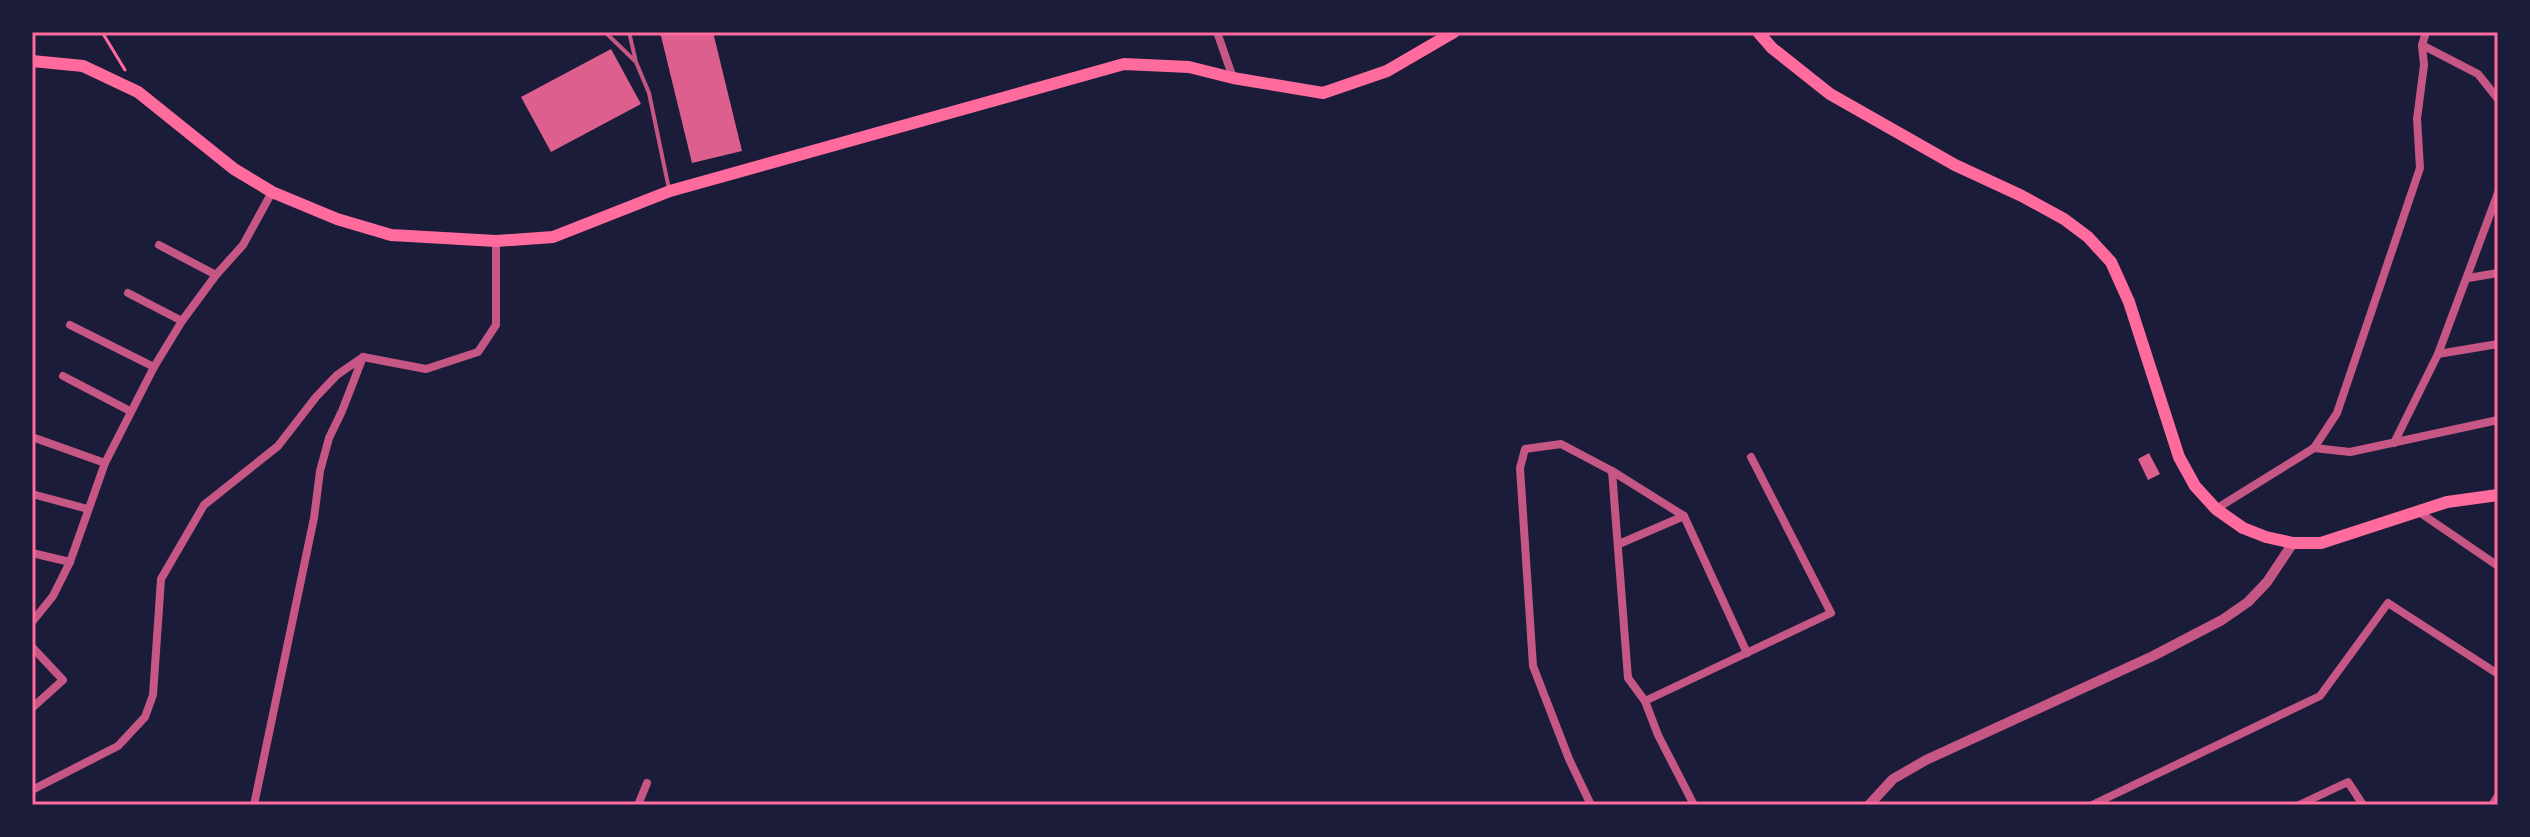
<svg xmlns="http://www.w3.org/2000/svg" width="2530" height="837" viewBox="0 0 2530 837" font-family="Helvetica,sans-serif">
	<rect width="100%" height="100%" fill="#1b1b3a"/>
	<g fill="#dd5f8e">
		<polygon points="660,32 713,32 742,151 692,163"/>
		<polygon points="611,49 641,104 551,152 521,97"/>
		<polygon points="2149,453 2160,474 2148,480 2138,459"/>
	</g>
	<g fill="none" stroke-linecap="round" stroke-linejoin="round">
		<polyline stroke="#ff6b9d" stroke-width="3" points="102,32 125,70"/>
		<g stroke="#c65784" stroke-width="4">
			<polyline points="605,32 635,61"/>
			<polyline points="629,32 636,62 649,93 669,189"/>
		</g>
		<g stroke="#c65784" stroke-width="8">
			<polyline points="1217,32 1233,78"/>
			<polyline points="2422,45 2478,74 2498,99"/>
			<polyline points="2498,193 2438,354 2498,344"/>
			<polyline points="159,245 216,275"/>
			<polyline points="2468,278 2498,273"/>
			<polyline points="128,293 182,321"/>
			<polyline points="70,325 154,367"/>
			<polyline points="63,376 130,411"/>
			<polyline points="32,437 105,463"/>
			<polyline points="2394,443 2438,354"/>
			<polyline points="2314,448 2350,452 2498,420"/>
			<polyline points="1612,471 1628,678 1645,701 1658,735 1694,805"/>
			<polyline points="32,494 88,509"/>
			<polyline points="2216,509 2314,448 2337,413 2420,168 2417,119 2424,65 2422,45 2426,32"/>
			<polyline points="2419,512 2498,566"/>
			<polyline points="1619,544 1684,516"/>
			<polyline points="32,553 70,562"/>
			<polyline points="32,622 53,596 70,562 105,463 154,367 182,321 216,275 243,245 272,192"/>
			<polyline points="32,647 63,680 32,708"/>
			<polyline points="1645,701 1831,613 1751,457"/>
			<polyline points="32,790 118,746 145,717 153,695 161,579 204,505 278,446 316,397 337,375 363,357 426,369 478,352 496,325 496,241"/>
			<polyline points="254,805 314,518 320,471 329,438 342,411 363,357"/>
			<polyline points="638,805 647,783"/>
			<polyline points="1591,805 1569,759 1533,666 1520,468 1525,449 1561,444 1612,471 1684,516 1747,653"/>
			<polyline points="2092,805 2320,696 2388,603 2498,674"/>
			<polyline points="2299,805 2348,782 2363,805"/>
			<polyline points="2492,805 2498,796"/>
		</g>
		<polyline stroke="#c65784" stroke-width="10" points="1869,805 1893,779 1926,760 2153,656 2222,620 2248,602 2267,582 2293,543"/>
		<g stroke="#ff6b9d" stroke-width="12">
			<polyline points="1758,32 1772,48 1830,94 1955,165 2022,196 2064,219 2088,237 2111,262 2129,302 2179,457 2195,486 2216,509 2243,528 2266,537 2293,543 2321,543 2447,502 2498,495"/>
			<polyline points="32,61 83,66 138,92 234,169 272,192 337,219 391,235 496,241 553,237 670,191 1124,64 1189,67 1233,78 1323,93 1387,71 1454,32"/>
		</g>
	</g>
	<rect width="2530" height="837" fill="none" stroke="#1b1b3a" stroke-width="68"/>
	<rect x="34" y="34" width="2462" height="769" fill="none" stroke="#ff6b9d" stroke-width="3"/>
</svg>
